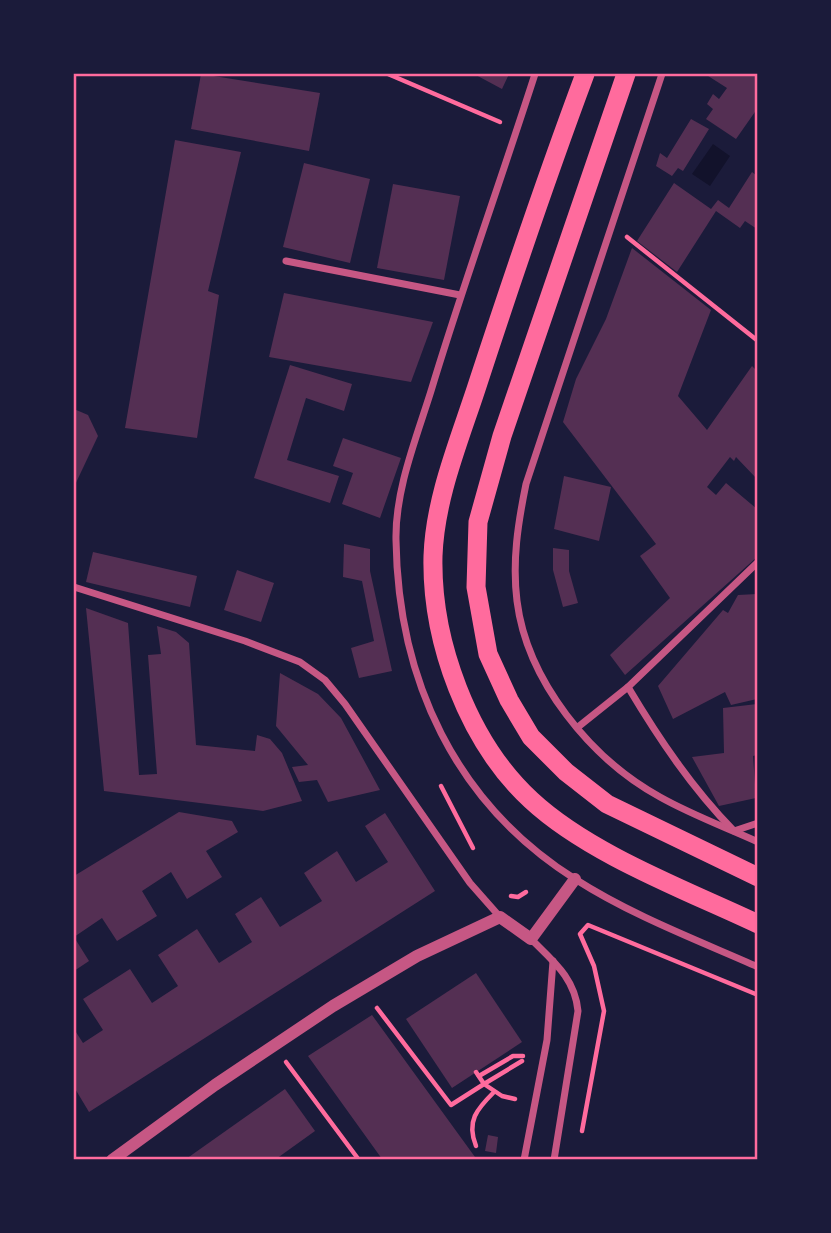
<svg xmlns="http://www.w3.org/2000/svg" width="831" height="1233" viewBox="0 0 831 1233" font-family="'Varela Round',sans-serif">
	<rect width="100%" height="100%" fill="#1b1b3a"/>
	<polygon fill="#12122b" points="713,144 730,156 710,186 692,174"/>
	<g fill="#542f53">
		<polygon points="201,74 320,93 309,151 191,129"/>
		<polygon points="474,74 509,74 502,89"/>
		<polygon points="705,74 757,74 757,109 736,139 706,119 713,109 707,104 713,94 719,99 727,88"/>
		<polygon points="691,119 709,129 683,171 678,168 672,176 656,166 660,153 667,158"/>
		<polygon points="175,140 241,152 208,291 219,295 197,438 125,428"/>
		<polygon points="304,163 370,179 350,263 283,247"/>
		<polygon points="752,172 757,176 757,229 745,221 740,228 716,211 677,272 637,241 674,183 711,209 718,200 729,208"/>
		<polygon points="393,184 460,196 444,280 377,268"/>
		<polygon points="632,248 711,310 678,396 707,430 752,366 757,371 757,479 736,457 734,461 730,457 707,487 716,495 726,483 757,509 757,557 625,675 610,655 670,598 640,556 656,544 563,422 576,379 606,319"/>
		<polygon points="284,293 433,322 411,382 269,357"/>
		<polygon points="290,365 352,384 344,411 306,398 287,460 339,476 330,503 254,478"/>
		<polygon points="74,409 88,415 98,436 74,487"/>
		<polygon points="343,438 401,458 380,518 342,504 353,473 333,466"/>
		<polygon points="564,476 611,487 599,541 554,529"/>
		<polygon points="344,544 370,549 370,571 392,671 359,678 351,648 374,641 362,581 343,577"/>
		<polygon points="553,548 569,550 569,571 578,603 563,607 553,570"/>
		<polygon points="93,552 197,576 190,607 86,582"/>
		<polygon points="237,570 274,583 261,622 224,610"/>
		<polygon points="757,594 757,699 731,705 725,692 673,719 658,686 723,610 728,613 738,595"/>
		<polygon points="86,608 128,623 139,775 157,774 148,655 161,654 157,626 176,632 189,643 196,745 255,751 257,735 270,739 282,753 302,801 263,811 104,791"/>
		<polygon points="280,673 318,694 341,718 380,790 328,802 317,780 299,782 292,767 308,765 276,726"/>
		<polygon points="757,704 757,755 753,756 756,798 719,806 692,757 724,753 723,708"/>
		<polygon points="179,812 232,821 238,832 206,851 222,877 187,899 171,872 142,891 157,916 117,941 102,918 74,937 89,961 74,971 74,876"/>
		<polygon points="385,813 435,891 89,1112 74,1087 74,1029 83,1043 103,1030 83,999 130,969 152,1003 178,986 158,955 197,929 219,963 252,942 235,914 261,897 280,927 322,901 304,873 337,851 356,882 388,862 365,826"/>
		<polygon points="476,973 522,1042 452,1088 406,1019"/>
		<polygon points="372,1015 475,1157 483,1159 382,1159 308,1056"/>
		<polygon points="285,1089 315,1131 276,1159 186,1159"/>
		<polygon points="488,1135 498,1137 496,1153 485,1151"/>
	</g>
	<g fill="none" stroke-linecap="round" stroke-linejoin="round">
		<g stroke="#ff6b9d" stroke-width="4.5">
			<polyline points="388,74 500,122"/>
			<polyline points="627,237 758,341"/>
			<polyline points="441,786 473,848"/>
			<polyline points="511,896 518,897 526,892"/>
			<polyline points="377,1008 451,1105 484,1084 502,1096 515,1099"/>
			<polyline points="286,1062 359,1160"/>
			<polyline points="476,1072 484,1084 522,1061"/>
			<polyline points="479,1076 513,1056 523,1056"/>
			<polyline points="582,1131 604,1011 594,966 580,934 588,925 758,995"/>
			<path d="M476,1146C466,1121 477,1109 494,1092"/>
		</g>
		<g stroke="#c65784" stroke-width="7">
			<path d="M535,74C501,180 463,285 431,391C416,439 395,490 396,540C398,680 455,803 575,879C631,915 697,940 758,967"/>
			<path d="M662,74L526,484C518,523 512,561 517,601C527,681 591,759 660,797C692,815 725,827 758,842"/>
			<polyline points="286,261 460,295"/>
			<polyline points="74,587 245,641 300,662 325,680 345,704 470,883 500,917"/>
			<path d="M628,687C659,739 692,788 734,831L758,823"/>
			<polyline points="578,727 628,687 758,562"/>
			<path d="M531,939C553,961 575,978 578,1011L554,1160"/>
			<polyline points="524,1160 547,1040 553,961"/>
		</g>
		<polyline stroke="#c65784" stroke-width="12" points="112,1160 215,1085 333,1006 417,956 500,917 531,939 575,879"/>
		<g stroke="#ff6b9d" stroke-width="19">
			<path d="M585,74C547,176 512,279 478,383C460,439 435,497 433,556C431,641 468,742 531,800C589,854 686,890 758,924"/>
			<polyline points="626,74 502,436 478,522 476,587 488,654 509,700 531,737 566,772 607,804 758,877"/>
		</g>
	</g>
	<rect width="831" height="1233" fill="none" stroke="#1b1b3a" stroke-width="150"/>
	<rect x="75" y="75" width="681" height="1083" fill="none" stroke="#ff6b9d" stroke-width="2.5"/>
</svg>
